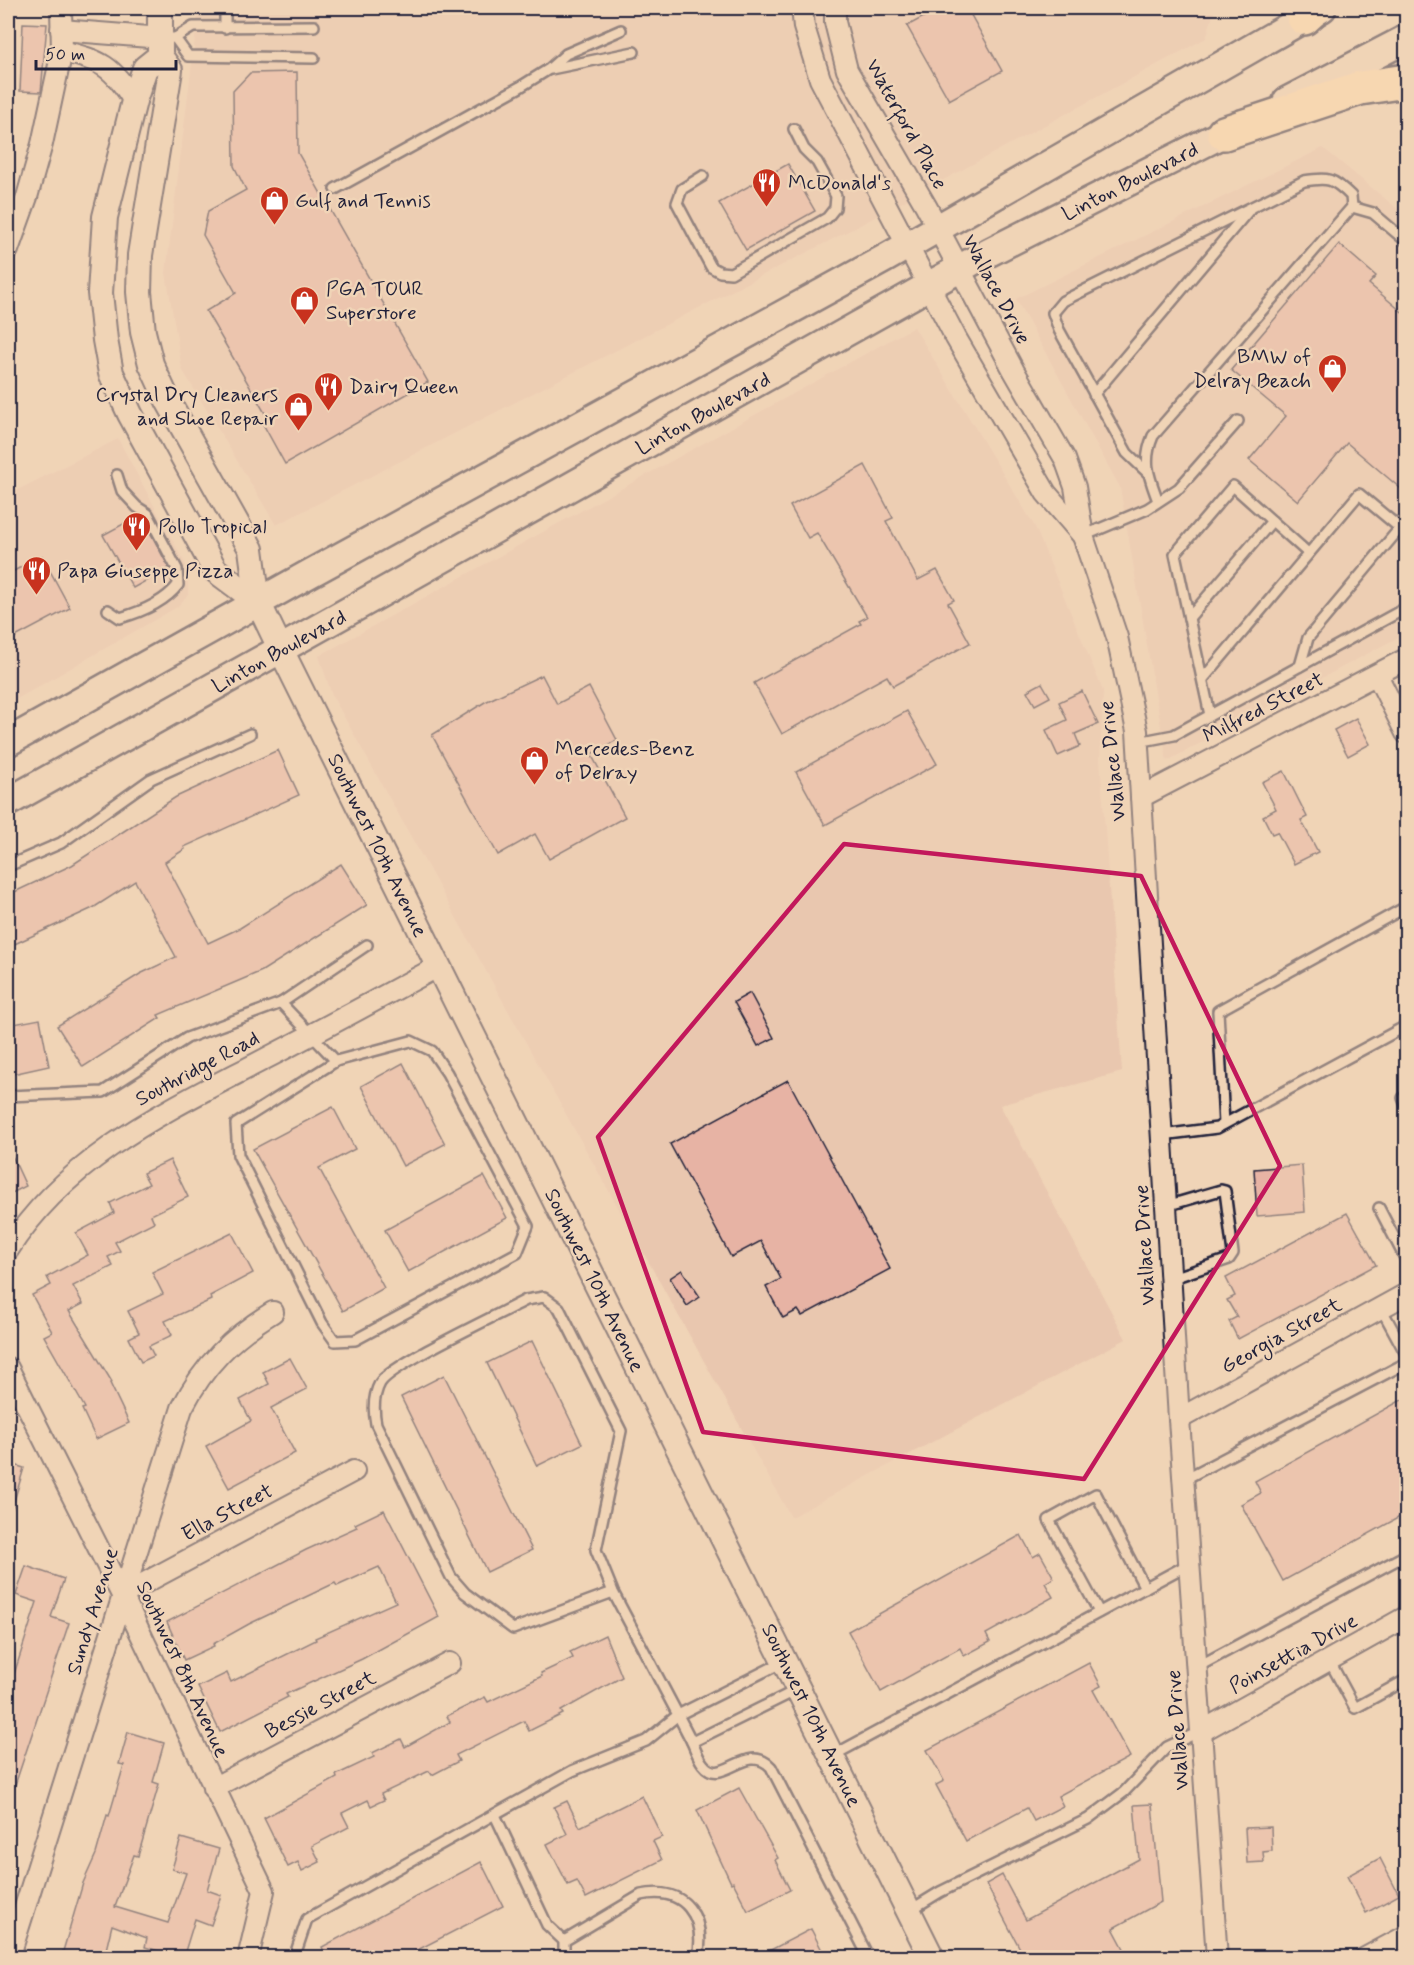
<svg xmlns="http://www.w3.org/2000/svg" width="1414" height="1965" viewBox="0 0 1414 1965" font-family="Mynerve,sans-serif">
	<rect width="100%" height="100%" fill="#f0d4b7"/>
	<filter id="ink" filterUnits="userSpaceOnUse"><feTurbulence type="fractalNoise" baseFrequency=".0167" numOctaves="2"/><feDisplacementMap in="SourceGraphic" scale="12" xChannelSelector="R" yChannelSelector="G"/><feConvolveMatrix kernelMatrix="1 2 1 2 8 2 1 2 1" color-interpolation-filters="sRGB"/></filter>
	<g filter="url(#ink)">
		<g fill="#e9c7af">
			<polygon points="196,8 1215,8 1206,38 860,225 276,525 182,369 166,273 198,15"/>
			<polygon points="1323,148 1406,216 1406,633 1167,761 1120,487 1016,299"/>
			<polygon points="914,327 1035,527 1103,691 1100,760 1122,1072 1000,1105 1126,1339 791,1517 332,695 319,656"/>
			<polygon points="118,439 188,569 188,595 177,607 8,704 8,495"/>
		</g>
		<g fill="#e7b3a4" stroke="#22223b" stroke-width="1.5">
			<polygon points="940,8 967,8 1002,71 949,100 907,26"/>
			<polygon points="23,23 47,24 41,92 20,91"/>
			<polygon points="297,72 298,153 428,382 285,464 263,424 269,420 206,311 236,293 203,235 208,211 246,190 234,166 233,91 250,73"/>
			<polygon points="788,164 815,211 746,250 719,203"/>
			<polygon points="1339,244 1376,276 1369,284 1407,316 1407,494 1347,443 1298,501 1249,460 1286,416 1231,370"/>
			<polygon points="865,465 893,518 886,521 918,580 937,570 954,600 948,603 970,643 893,686 887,676 782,734 754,683 861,624 859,621 867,617 817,533 808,538 790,506"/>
			<polygon points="138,516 143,519 169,568 133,588 103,535"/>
			<polygon points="42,556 70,608 8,641 8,574"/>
			<polygon points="542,675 557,704 589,687 617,740 591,754 625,817 549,859 535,834 498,855 432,735 485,702"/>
			<polygon points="1042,683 1050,697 1035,705 1027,691"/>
			<polygon points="1082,691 1098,724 1075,734 1080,746 1058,756 1046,730 1067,720 1059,702"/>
			<polygon points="907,711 937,764 825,825 796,772"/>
			<polygon points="1356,718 1370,744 1348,756 1334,730"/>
			<polygon points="278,750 299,795 184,847 185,849 165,862 208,943 240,928 341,864 367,905 262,971 158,1015 160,1018 83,1067 57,1026 140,974 176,957 135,881 93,908 8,947 8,895 72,865 176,797"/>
			<polygon points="1284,771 1307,817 1301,820 1318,852 1294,864 1277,832 1272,834 1263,816 1276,809 1262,782"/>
			<polygon points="750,993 774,1038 758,1046 734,1002"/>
			<polygon points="40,1019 49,1066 8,1075 8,1025"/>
			<polygon points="403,1063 445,1144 403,1166 361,1086"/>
			<polygon points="788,1080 890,1269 802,1316 798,1310 783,1318 766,1287 781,1279 761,1241 731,1257 670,1144"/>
			<polygon points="333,1107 355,1149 319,1168 384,1288 343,1311 253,1149"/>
			<polygon points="8,1147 26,1186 8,1195"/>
			<polygon points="170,1160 188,1197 151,1215 154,1222 115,1242 120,1251 108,1257 113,1266 73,1286 83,1304 69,1311 112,1382 110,1383 129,1423 96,1439 82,1409 85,1408 44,1336 52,1332 32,1295 51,1285 47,1277 88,1255 76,1233 114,1213 110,1203 149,1184 143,1173"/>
			<polygon points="1302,1165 1305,1212 1257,1216 1254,1169"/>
			<polygon points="484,1176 507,1218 408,1272 385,1230"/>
			<polygon points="1347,1213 1376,1265 1238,1339 1229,1321 1237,1317 1227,1300 1235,1296 1226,1278"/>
			<polygon points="232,1233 253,1273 210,1296 211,1300 165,1321 172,1335 149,1346 154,1356 141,1362 129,1338 139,1333 128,1311 163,1294 152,1272"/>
			<polygon points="682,1270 700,1297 687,1306 670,1278"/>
			<polygon points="532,1341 582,1444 537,1466 487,1363"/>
			<polygon points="290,1358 307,1389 271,1408 295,1453 229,1488 206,1446 251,1421 240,1400 269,1384 263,1372"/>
			<polygon points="444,1375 532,1550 487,1572 401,1397"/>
			<polygon points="1407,1397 1407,1513 1283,1581 1241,1504 1261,1493 1255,1481"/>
			<polygon points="8,1463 24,1468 11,1511 8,1511"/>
			<polygon points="384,1510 439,1617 362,1659 286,1694 288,1697 220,1732 198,1687 227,1673 231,1682 316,1640 315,1638 396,1602 379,1567 337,1586 335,1583 249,1624 213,1644 214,1646 184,1660 167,1622 306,1550 357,1527 355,1524"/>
			<polygon points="1021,1535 1033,1557 1040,1553 1054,1578 1045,1583 1053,1597 986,1634 990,1642 964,1656 960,1648 881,1692 848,1631"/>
			<polygon points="26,1566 64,1579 51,1617 69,1623 10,1800 8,1693 37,1602 16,1595"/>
			<polygon points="605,1635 622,1677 561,1711 563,1714 529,1731 524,1721 456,1755 459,1761 432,1775 429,1771 381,1794 384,1800 371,1806 368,1800 342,1813 349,1827 312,1846 320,1862 302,1871 298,1862 288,1867 264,1818 337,1778 336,1775 374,1757 372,1753 401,1739 405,1747 450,1722 447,1716 485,1697 488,1702 542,1676 541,1673 573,1658 570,1652"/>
			<polygon points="1089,1663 1101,1686 1093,1690 1130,1757 1058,1796 1063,1806 1034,1821 1027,1808 966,1841 936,1785 944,1781 927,1750"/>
			<polygon points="128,1732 164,1743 153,1782 159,1784 138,1856 134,1855 115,1907 168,1923 186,1873 172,1869 181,1838 219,1849 207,1890 221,1895 211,1925 195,1919 183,1958 145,1947 147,1938 112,1925 104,1958 61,1958 83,1883 96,1854 107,1815 109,1816 124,1765 119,1764"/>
			<polygon points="739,1788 778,1858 775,1860 790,1890 748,1911 733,1882 731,1883 697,1810"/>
			<polygon points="642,1796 662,1837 653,1841 662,1860 586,1898 577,1881 568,1885 547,1844 567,1834 554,1807 567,1801 580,1827"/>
			<polygon points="1152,1804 1161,1902 1113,1928 1129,1958 1025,1958 986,1884 1002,1875 1026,1920 1139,1859 1134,1805"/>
			<polygon points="1271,1827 1272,1851 1263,1852 1264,1862 1247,1863 1245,1828"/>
			<polygon points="1380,1858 1399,1895 1366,1913 1347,1876"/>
			<polygon points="481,1862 503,1906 402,1958 327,1958 322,1947"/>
			<polygon points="811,1929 826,1958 755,1958"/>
		</g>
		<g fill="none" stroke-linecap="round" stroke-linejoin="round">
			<defs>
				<g id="service">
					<polyline points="225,8 225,28"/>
					<polyline points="162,38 175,38 193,27 314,26"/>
					<polyline points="175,38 188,56 314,58"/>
					<polyline points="551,69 634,52"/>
					<polyline points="703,176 682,189 677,203 711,267 720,272 731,273 827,218 835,208 836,196 817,162 804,149 794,129"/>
					<polyline points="335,189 520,87 549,69 566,54 621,30"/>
					<polyline points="1352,207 1373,213 1406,241"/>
					<polyline points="1094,394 1249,210"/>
					<path d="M1148,473L1127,453L1059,330L1053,313L1063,301L1304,181C1328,177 1333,178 1351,196L1352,207L1153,436C1142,462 1149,476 1158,501"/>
					<polyline points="1083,536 1147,509 1179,488 1238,421"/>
					<path d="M108,610L120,618C141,612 164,603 178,585L177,569L148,514L137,507L122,491L117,475"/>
					<polyline points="1189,618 1272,521"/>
					<polyline points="1300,666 1308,638 1400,528"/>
					<polyline points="1203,679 1359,494 1406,533"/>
					<polyline points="1210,715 1175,554 1233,486 1308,553"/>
					<polyline points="1138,742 1174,735 1406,608"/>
					<polyline points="8,866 61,843 151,779 250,734"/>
					<polyline points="281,1003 336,1061"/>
					<polygon points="411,1041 432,1051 447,1073 528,1226 517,1253 355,1340 335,1341 322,1323 238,1155 236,1124 336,1061"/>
					<polyline points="8,1096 103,1092 187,1038 281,1003 367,945"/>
					<polyline points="1403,1098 1406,1105"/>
					<polyline points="1224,1124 1218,1011 1406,907"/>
					<polyline points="1162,1135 1217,1128 1406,1026"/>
					<polyline points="1166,1206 1221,1190 1225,1191 1233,1253 1229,1259 1170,1279"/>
					<polyline points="1379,1208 1406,1260"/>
					<polyline points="1381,1308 1406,1354"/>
					<polyline points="1183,1480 1406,1363"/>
					<polyline points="1099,1612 1049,1520 1096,1494 1145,1588"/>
					<polyline points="1329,1660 1355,1708 1406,1680"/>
					<polyline points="783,1662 678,1715 692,1742 797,1690"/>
					<polyline points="1197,1667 1406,1555"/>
					<path d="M692,1742C695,1749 698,1758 703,1764C722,1789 746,1741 771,1767L869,1958"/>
					<polyline points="832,1756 1189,1564"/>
					<path d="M495,1815L547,1925L564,1941L641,1895C685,1886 706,1917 698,1958"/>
					<polyline points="909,1911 940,1892 1088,1819 1124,1792 1167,1747 1201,1731"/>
					<polyline points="564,1941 564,1958"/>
					<path d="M294,1958L307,1919L572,1771L646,1741L678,1715L613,1592L596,1550L621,1431L559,1308L544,1297L526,1300C500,1314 392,1364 380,1383C373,1396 373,1409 376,1424L451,1577L465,1593L513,1629L613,1592"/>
				</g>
				<g id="minor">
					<polyline points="802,8 804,27 820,79 956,338 1046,493 1083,536"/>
					<polyline points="835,8 835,22 847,70 926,206 1014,371 1065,459 1075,487 1083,536 1117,637 1137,731 1179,1419 1217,1958"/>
					<polyline points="61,30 162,38"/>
					<path d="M62,51C101,61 112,65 134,101"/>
					<polyline points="8,250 27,197 42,144 62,51 61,8"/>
					<polyline points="1377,675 1406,733"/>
					<polyline points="1141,797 1406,659"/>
					<path d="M8,1250C68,1156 166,1111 261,1061C321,1030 380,998 439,966"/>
					<polyline points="8,1368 122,1595 264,1891 248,1958"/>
					<polyline points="1179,1419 1406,1294"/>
					<polyline points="122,1595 354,1471"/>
					<polyline points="1202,1731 1406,1617"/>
					<polyline points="213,1788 450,1663"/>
					<path d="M9,1958L182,1408C204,1365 232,1337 273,1312"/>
					<polyline points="1365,1958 1406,1936"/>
				</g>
				<g id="tertiary">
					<polyline points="160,8 160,56 170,70 140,255 139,292 143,332 151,364 168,401 251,549 258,602 281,650 932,1958"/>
					<polyline points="160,56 145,68 134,101 105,217 100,293 105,340 111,373 130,414 215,570 258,602"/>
				</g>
				<g id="secondary">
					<polyline points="1287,101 1406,39"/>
					<polyline points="8,742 309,574 884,259 1322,8"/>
					<polyline points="8,802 982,256 1242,124"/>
				</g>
				<g id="motorway">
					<polyline points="1304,18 1315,8"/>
					<polyline points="1224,133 1360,88 1406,81"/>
				</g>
			</defs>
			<use href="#service" stroke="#22223b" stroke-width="14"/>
			<use href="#minor" stroke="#22223b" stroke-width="24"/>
			<use href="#tertiary" stroke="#22223b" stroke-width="28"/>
			<use href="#secondary" stroke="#22223b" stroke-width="32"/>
			<use href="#motorway" stroke="#22223b" stroke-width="38"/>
			<use href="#service" stroke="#f0d4b7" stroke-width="9"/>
			<use href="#minor" stroke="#f0d4b7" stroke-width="20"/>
			<use href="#tertiary" stroke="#f0d4b7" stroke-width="24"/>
			<use href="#secondary" stroke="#f0d4b7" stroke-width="27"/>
			<use href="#motorway" stroke="#fedbac" stroke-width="33"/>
		</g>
	</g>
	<path d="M0 0H1414V1965H0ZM844,844L1141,876L1280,1166L1084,1479L703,1432L598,1137Z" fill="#f0d4b7" fill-opacity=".55" fill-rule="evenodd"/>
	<path fill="none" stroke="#c2185b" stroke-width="4.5" stroke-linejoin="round" d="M844,844L1141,876L1280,1166L1084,1479L703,1432L598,1137Z"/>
	<defs>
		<symbol id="restaurant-pin" viewBox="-11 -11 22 30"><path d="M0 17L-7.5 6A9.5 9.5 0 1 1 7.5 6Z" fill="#c8321e" stroke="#f0d4b7"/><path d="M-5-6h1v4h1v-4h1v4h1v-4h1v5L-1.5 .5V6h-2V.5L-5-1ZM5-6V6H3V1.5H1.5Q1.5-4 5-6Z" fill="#fff"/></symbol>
		<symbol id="shop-pin" viewBox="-11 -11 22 30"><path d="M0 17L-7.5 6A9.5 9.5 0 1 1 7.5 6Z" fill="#c8321e" stroke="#f0d4b7"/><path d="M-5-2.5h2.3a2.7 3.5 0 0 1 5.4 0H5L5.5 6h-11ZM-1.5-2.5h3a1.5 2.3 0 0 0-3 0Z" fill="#fff"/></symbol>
	</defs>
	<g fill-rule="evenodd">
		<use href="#restaurant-pin" x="750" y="166" width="33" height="45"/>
		<use href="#shop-pin" x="258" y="184" width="33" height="45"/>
		<use href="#shop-pin" x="288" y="284" width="33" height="45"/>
		<use href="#shop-pin" x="1316" y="352" width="33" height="45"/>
		<use href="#restaurant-pin" x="312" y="370" width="33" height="45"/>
		<use href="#shop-pin" x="282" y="390" width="33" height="45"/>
		<use href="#restaurant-pin" x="120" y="510" width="33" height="45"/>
		<use href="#restaurant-pin" x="20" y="554" width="33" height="45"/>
		<use href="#shop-pin" x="518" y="744" width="33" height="45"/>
	</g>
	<g text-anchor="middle" stroke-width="5" stroke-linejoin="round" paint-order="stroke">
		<g font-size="21" fill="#22223b" stroke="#f0d4b7">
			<text transform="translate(907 124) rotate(61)" y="7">Waterford Place</text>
			<text transform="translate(1130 181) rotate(-27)" y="7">Linton Boulevard</text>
			<text transform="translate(997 289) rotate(62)" y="7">Wallace Drive</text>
			<text transform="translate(703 413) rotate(-29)" y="7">Linton Boulevard</text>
			<text transform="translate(279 651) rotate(-29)" y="7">Linton Boulevard</text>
			<text transform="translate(1263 707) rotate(-27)" y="7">Milfred Street</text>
			<text transform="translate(1112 761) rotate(-96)" y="7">Wallace Drive</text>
			<text transform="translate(378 845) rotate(64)" y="7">Southwest 10th Avenue</text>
			<text transform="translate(197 1068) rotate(-28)" y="7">Southridge Road</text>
			<text transform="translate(1144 1245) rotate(-93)" y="7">Wallace Drive</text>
			<text transform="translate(595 1280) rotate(64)" y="7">Southwest 10th Avenue</text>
			<text transform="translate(1281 1335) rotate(-29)" y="7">Georgia Street</text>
			<text transform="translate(227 1512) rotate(-28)" y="7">Ella Street</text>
			<text transform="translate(92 1611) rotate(-73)" y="7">Sundy Avenue</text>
			<text transform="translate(1293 1653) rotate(-29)" y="7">Poinsettia Drive</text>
			<text transform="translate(183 1669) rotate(65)" y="7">Southwest 8th Avenue</text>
			<text transform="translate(320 1704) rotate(-28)" y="7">Bessie Street</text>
			<text transform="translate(812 1715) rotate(64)" y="7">Southwest 10th Avenue</text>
			<text transform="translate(1177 1730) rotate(-94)" y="7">Wallace Drive</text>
		</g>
		<g font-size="21" fill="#22223b" stroke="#f0d4b7" text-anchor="start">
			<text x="788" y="189">McDonald's</text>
			<text x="295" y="207">Gulf and Tennis</text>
			<text x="326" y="295">PGA TOUR<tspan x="326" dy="24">Superstore</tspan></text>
			<text x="1311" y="363" text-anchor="end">BMW of<tspan x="1311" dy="24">Delray Beach</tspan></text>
			<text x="349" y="393">Dairy Queen</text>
			<text x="278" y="401" text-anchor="end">Crystal Dry Cleaners<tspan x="278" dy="24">and Shoe Repair</tspan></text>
			<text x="158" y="533">Pollo Tropical</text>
			<text x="57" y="577">Papa Giuseppe Pizza</text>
			<text x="555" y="755">Mercedes-Benz<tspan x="555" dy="24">of Delray</tspan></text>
		</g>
	</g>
	<rect width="1414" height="1965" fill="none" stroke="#f0d4b7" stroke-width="30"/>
	<rect x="15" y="15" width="1384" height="1935" fill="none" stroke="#22223b" stroke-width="2" filter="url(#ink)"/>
	<path d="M36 60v9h140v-9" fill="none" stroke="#22223b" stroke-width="3"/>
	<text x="45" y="60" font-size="18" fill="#22223b" stroke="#f0d4b7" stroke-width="4.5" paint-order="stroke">50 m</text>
</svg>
